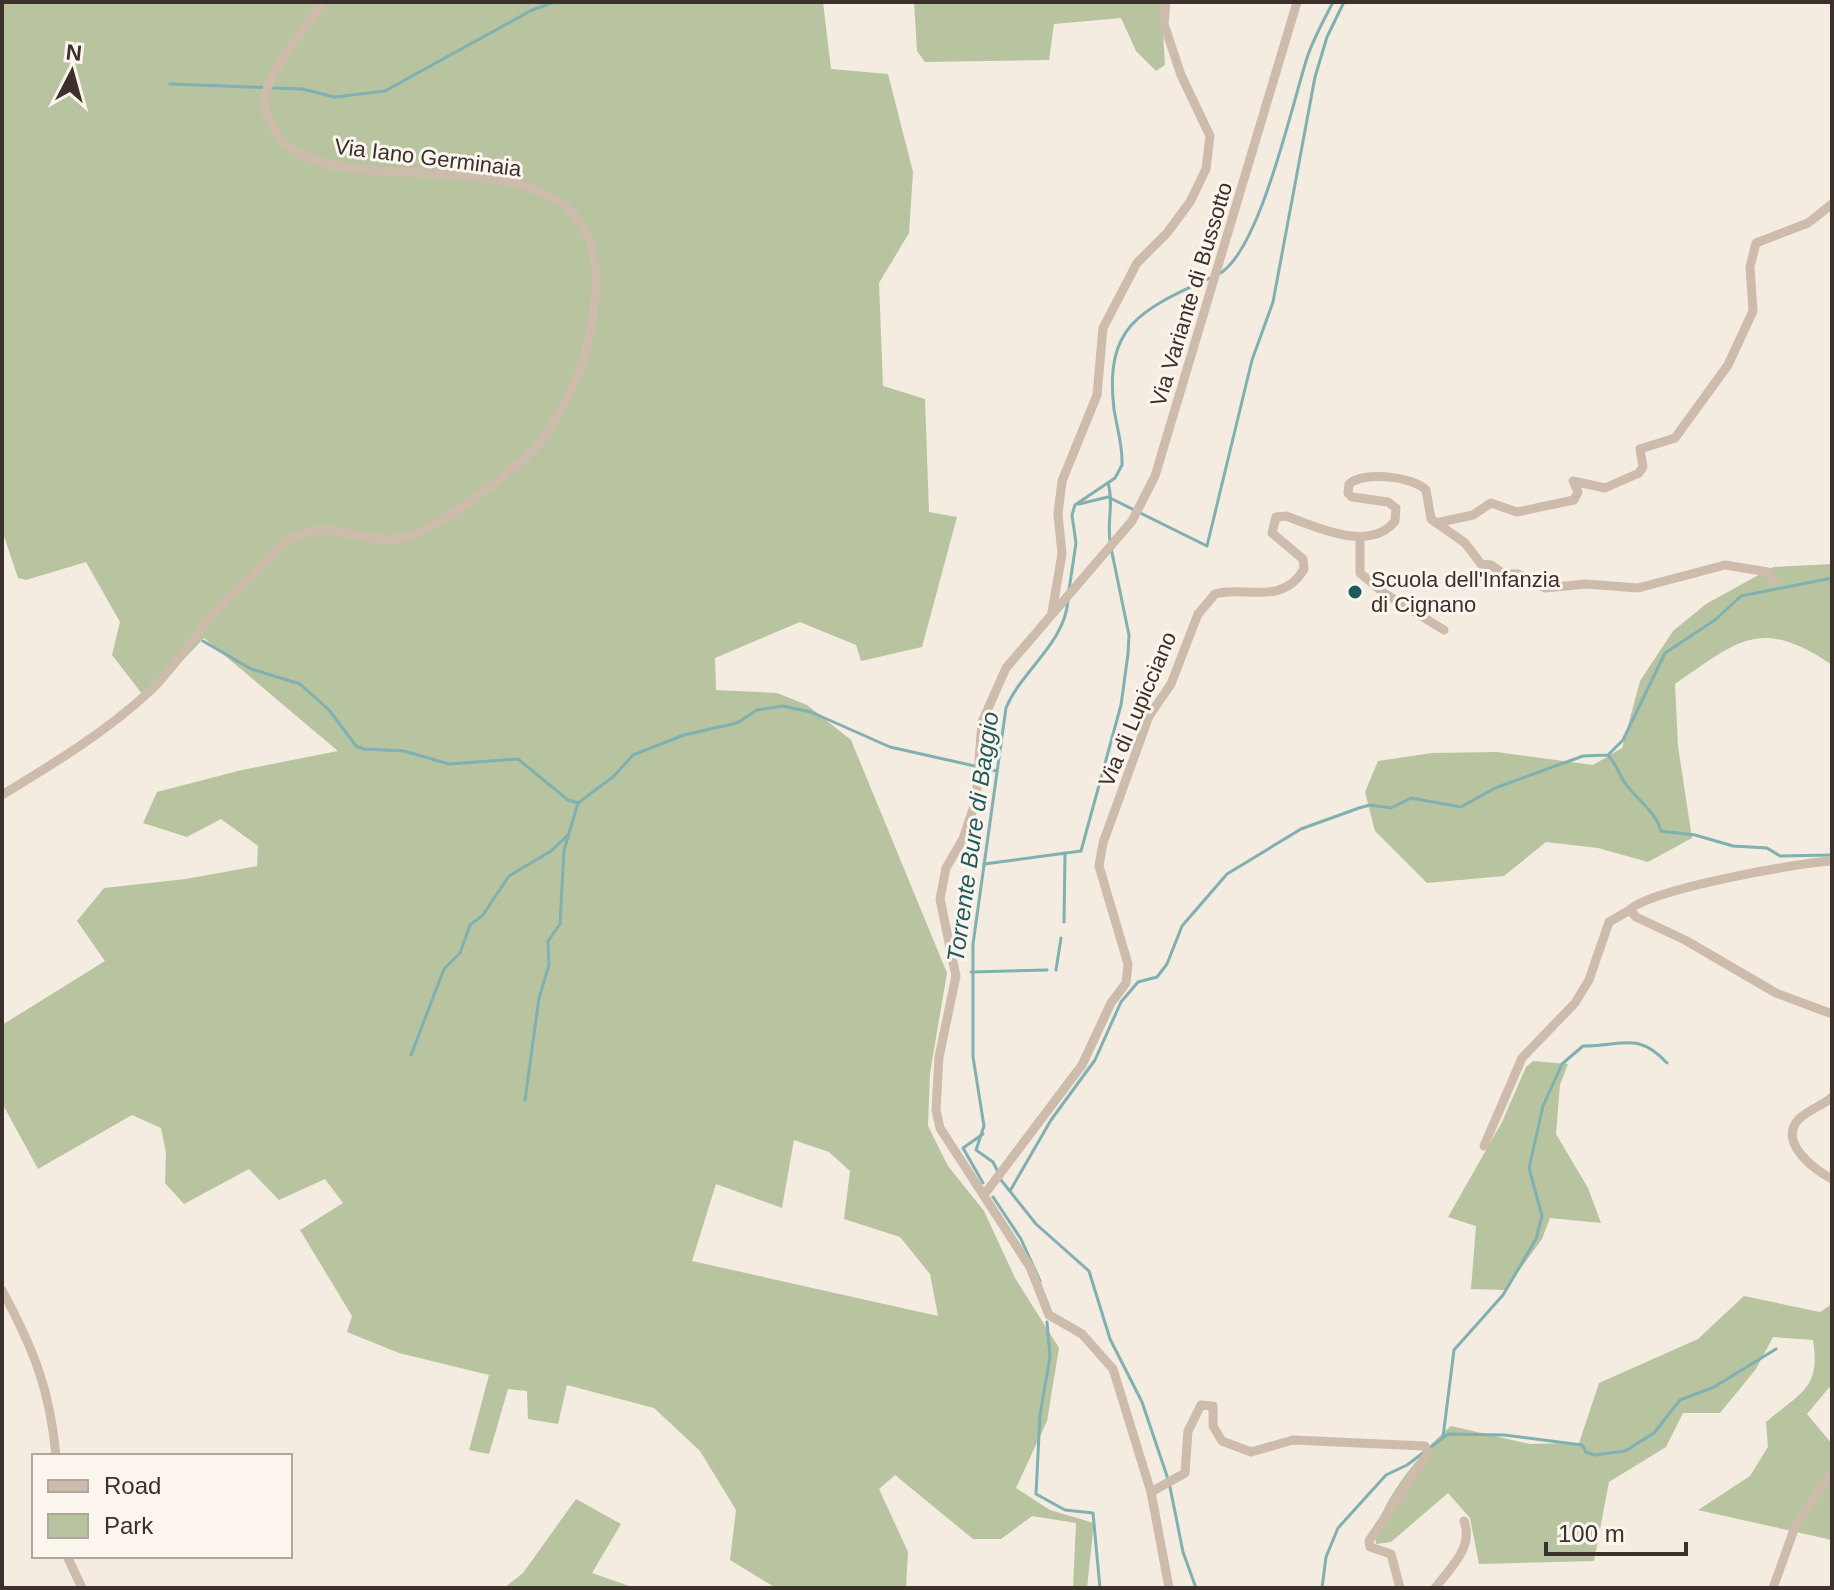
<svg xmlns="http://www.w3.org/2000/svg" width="1834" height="1590" viewBox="0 0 1834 1590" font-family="Arial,sans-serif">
	<rect width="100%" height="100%" fill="#f4ebe1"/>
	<g fill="#b8c4a0" fill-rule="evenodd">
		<path d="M2,2H823L831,69L888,74L913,172L909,233L879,283L883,386L925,399L929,512L957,517L922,647L861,661L856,645L800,622L715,658L716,690L777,693L807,705L851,740L947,973L930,1073L928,1126L948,1166L984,1211L1015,1278L1059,1348L1047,1421L1016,1488L1050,1510L1094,1523L1087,1588H1073L1076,1523L1032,1516L1001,1539H973L895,1475L879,1489L908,1552L906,1588H776L730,1560L736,1510L700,1451L654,1408L567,1385L558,1424L528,1419L527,1391L508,1389L489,1454L469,1450L489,1375L399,1353L347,1332L352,1316L300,1230L343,1203L325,1179L279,1200L249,1169L184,1204L165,1183L166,1153L161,1128L132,1115L38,1169L2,1103V1025L105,961L77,921L104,888L186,879L257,866L258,846L221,819L187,837L143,823L157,792L242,770L338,751L204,638L146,699L112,655L120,622L86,562L26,580L18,578L2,530ZM794,1140L829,1152L850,1171L844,1219L900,1237L930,1274L938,1316L692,1261L716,1184L782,1208Z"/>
		<polygon points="914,2 1161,2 1165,65 1156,71 1136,51 1121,18 1054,24 1049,60 925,62 917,51"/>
		<path d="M1832,564V665C1760,616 1738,641 1675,684L1678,746L1692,838L1648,862L1598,848L1546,842L1504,876L1427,883L1375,831L1365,792L1378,761L1432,753L1497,752L1593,765L1622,748L1640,681L1673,631L1706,604L1773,567Z"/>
		<polygon points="1533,1061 1568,1064 1560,1085 1556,1134 1588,1188 1601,1223 1550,1218 1542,1239 1505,1290 1471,1289 1476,1226 1448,1217 1502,1122 1526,1067"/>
		<path d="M1744,1296L1820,1312L1832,1304V1384L1807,1414L1832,1444V1540L1698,1510L1750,1476L1768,1447L1766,1422C1800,1393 1821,1389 1813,1340L1773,1337L1756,1369L1720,1413H1683L1666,1447L1609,1482L1594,1561L1479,1564L1470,1518L1448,1493L1391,1542L1376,1544C1370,1511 1426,1446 1451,1426L1529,1444L1579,1443L1599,1383L1698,1339Z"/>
		<polygon points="576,1499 621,1524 592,1573 635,1588 504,1588 523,1573"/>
	</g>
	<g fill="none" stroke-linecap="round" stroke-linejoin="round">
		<g stroke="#7fb0b2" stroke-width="3">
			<polyline points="170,84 302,89 335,97 385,91 532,10 555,2"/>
			<path d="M1217,275C1259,256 1292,104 1307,58C1313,39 1324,20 1333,2"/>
			<path d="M1108,483C1114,502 1107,521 1110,541"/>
			<polyline points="1079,504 1108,497 1207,546 1252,360 1273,302 1315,77 1327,37 1344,2"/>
			<path d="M1069,590L1076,543L1072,515L1075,505L1115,478L1122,465C1123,446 1117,429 1114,409C1104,325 1141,310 1210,278"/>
			<polyline points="203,641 251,669 300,684 329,710 356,746 364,749 404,751 449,764 518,759 568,800 578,803"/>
			<path d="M1608,755C1617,765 1618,773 1625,783C1638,801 1654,809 1661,831L1695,835L1733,846L1767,848L1780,856L1832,855"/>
			<polyline points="578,803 614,776 633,755 684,735 737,723 757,710 783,706 811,712 890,747 997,771"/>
			<polyline points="984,864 1081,851 1121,705 1128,654 1129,635 1111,548"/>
			<polyline points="1064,922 1065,853"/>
			<polyline points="1056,970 1061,938"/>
			<polyline points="971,972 1047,970"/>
			<polyline points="411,1055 444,969 460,953 470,925 482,916 509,876 551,851 567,836"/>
			<polyline points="525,1100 539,998 549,965 548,941 560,924 564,850 578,803"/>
			<path d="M998,1172L993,1162L976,1150L984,1126L973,1057V944L1006,708C1022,670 1064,644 1068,601"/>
			<polyline points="1001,1180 1036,1224 1089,1271 1110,1339 1142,1402 1169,1482 1183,1552 1196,1588"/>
			<polyline points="983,1183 963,1148 983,1134"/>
			<polyline points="1010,1191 1051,1120 1095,1060 1121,1002 1138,982 1157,977 1167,964 1182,926 1227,874 1301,829 1359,808 1370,805 1391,808 1411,798 1461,807 1495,788 1583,756 1608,755 1623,740 1665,653 1715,620 1741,596 1832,578"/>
			<polyline points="993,1197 1021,1239 1040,1281"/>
			<polyline points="1047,1322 1050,1357 1040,1415 1036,1494 1065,1510 1093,1513 1100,1588"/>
			<path d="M1443,1437L1454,1350L1503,1295L1536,1239L1542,1216L1529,1168L1543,1106L1562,1064L1583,1046C1620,1047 1637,1030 1667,1063"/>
			<polyline points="1322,1588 1326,1557 1338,1528 1386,1475 1407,1465 1448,1434 1504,1435 1582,1445 1586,1452 1595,1455 1625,1451 1654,1433 1680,1400 1714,1387 1776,1349"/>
		</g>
		<g stroke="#cdbbac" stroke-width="9">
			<polyline points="1436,523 1473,515 1491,503 1517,512 1574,500 1578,492 1573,481 1605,488 1639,473 1643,467 1640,449 1675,438 1728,365 1753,311 1750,267 1756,243 1808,223 1832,204"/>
			<polyline points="1360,537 1360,573 1384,593 1444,630"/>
			<polyline points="1052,612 1062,554 1058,514 1062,481 1097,395 1103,328 1137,263 1167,233 1190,202 1206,169 1210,136 1181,75 1164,24 1166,2"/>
			<path d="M2,795C53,764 106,732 150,691C173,669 191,640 212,615C227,598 245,582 262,566C269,559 277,548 286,542C327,514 358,545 400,539C434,534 527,463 546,435C575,390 590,353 595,299C615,103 326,222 274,130C269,120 263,109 265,97C270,68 307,29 322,2"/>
			<path d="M1832,861C1801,862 1647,890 1630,910L1636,917L1685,940L1776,993L1832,1014"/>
			<path d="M1832,1097C1822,1106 1808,1110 1799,1119C1777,1141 1814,1170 1832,1179"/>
			<polyline points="1484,1146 1522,1058 1575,1003 1589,980 1609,922 1630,910"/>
			<path d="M984,1195L1082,1065L1111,1003L1126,983L1128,964L1099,866L1103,843L1149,716L1171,684L1198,614L1215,594C1243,585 1282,607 1304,569L1303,559L1272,533L1276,517L1286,516C1316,527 1370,553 1395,521L1396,508L1388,502L1352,497L1348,493L1349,484C1363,471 1412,476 1426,490L1431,519L1465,543L1481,564L1491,565L1504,574H1518L1545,588L1586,584L1638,588L1725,565L1768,572L1774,582"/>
			<path d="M2,1290C33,1348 50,1389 56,1456"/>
			<polyline points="1151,1492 1185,1473 1188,1431 1201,1405 1213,1406 1213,1426 1222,1441 1251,1452 1293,1440 1425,1446 1428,1453 1369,1541 1370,1547 1391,1554 1400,1588"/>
			<polyline points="67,1556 82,1588"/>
			<polyline points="1169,1588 1151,1492 1113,1369 1082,1334 1049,1315 1030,1267 940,1128 936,1110 939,1057 956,976 940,899 946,868 963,839 976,800 982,722 1006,668 1132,521 1155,476 1297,2"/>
			<path d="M1435,1588C1451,1567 1474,1547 1464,1521"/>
			<polyline points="1773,1588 1796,1524 1832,1472"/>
		</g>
	</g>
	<circle fill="#1f5a5e" stroke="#fbf5ee" stroke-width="3" cx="1355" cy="592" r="8"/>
	<g text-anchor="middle" stroke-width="6" stroke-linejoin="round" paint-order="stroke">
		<g font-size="22" fill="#3b302b" stroke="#fbf5ee">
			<text transform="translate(428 157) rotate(7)" y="8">Via Iano Germinaia</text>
			<text transform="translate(1191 294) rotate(-73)" y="8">Via Variante di Bussotto</text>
			<text transform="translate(1137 709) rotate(-67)" y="8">Via di Lupicciano</text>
		</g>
		<g font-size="22" fill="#3b302b" stroke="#fbf5ee" text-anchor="start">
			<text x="1371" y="587">Scuola dell'Infanzia<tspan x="1371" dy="25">di Cignano</tspan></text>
		</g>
		<g font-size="24" font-style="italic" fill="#1f5a5e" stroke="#fbf5ee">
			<text transform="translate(973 837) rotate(-82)" y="8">Torrente Bure di Baggio</text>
		</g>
	</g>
	<rect width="1834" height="1590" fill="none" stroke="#3b302b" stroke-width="8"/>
	<rect x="32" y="1454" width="260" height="104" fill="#fbf5ee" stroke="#aea6a0" stroke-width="2"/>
	<rect x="48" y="1480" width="40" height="12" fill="#cdbbac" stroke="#aea6a0" stroke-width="2"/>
	<text x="104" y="1494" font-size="24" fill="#3b302b">Road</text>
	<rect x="48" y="1514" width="40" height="24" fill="#b8c4a0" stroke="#aea6a0" stroke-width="2"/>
	<text x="104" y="1534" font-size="24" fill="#3b302b">Park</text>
	<g transform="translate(72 72) rotate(6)" stroke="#fbf5ee" stroke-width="6" paint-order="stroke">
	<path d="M0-6L14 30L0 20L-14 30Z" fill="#3b302b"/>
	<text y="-12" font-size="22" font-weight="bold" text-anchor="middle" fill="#3b302b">N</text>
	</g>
	<path d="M1546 1542v12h140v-12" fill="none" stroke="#3b302b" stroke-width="4"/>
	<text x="1558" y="1542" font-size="24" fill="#3b302b" stroke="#fbf5ee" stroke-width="6" paint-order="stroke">100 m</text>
</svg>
